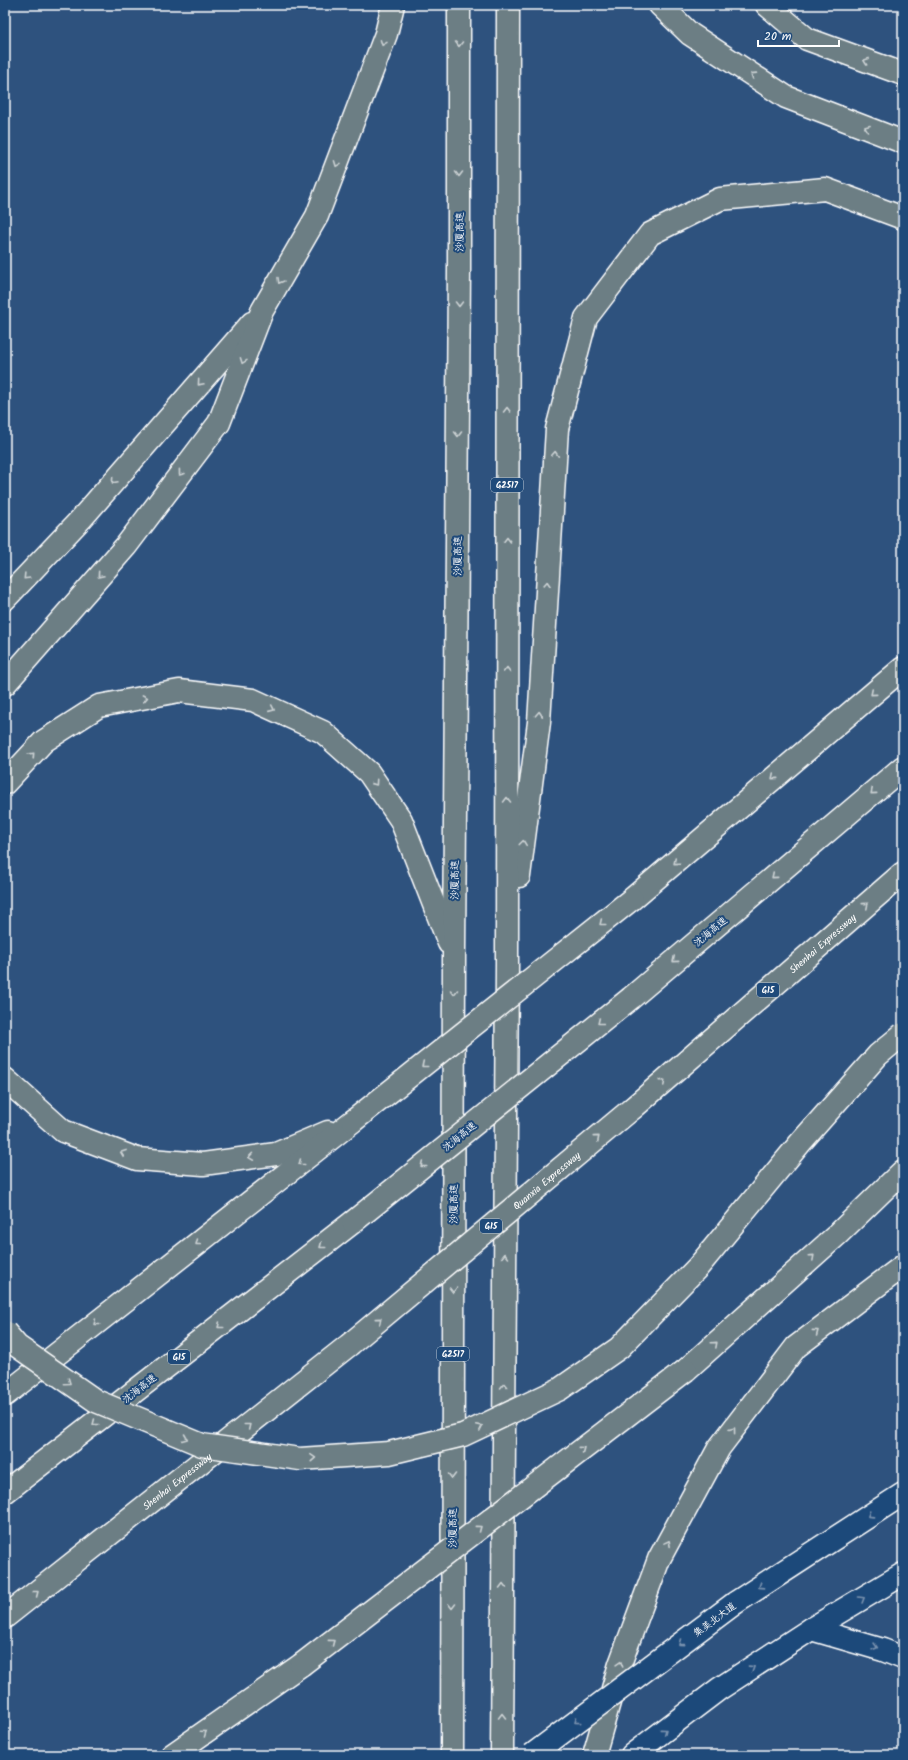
<svg xmlns="http://www.w3.org/2000/svg" width="908" height="1760" viewBox="0 0 908 1760" font-family="Kalam,'LXGW WenKai TC',sans-serif">
	<rect width="100%" height="100%" fill="#2e527e"/>
	<filter id="ink" filterUnits="userSpaceOnUse"><feTurbulence type="fractalNoise" baseFrequency=".025" numOctaves="2"/><feDisplacementMap in="SourceGraphic" scale="8" xChannelSelector="R" yChannelSelector="G"/><feConvolveMatrix kernelMatrix="1 2 1 2 8 2 1 2 1" color-interpolation-filters="sRGB"/></filter>
	<g filter="url(#ink)">
		<g fill="none" stroke-linecap="round" stroke-linejoin="round">
			<defs>
				<g id="secondary">
					<polyline points="735,1603 903,1494"/>
					<polyline points="811,1629 883,1650 903,1658"/>
					<polyline points="632,1755 719,1689 811,1629 903,1574"/>
				</g>
				<g id="motorway">
					<polyline points="660,5 690,34 786,97 903,142"/>
					<polyline points="767,5 807,39 903,74"/>
					<polyline points="5,599 81,519 252,323"/>
					<polyline points="5,684 126,546 219,423 262,311 317,216 386,34 393,5"/>
					<polyline points="5,783 44,741 99,706 179,691 253,700 323,732 369,773 401,820 449,943"/>
					<polyline points="519,876 539,722 557,429 586,318 650,234 720,199 825,189 903,218"/>
					<polyline points="632,899 903,668"/>
					<polyline points="631,998 903,767"/>
					<polyline points="5,1079 63,1131 137,1159 203,1164 276,1154 328,1132"/>
					<path id="s1" d="M633,1108L903,873"/>
					<polyline points="686,1370 837,1235 903,1171"/>
					<polyline points="5,1395 353,1121"/>
					<polyline points="5,1492 353,1222"/>
					<path id="s2" d="M5,1617L349,1345"/>
					<polyline points="172,1755 301,1665"/>
					<polyline points="452,1755 454,953 459,269 459,5"/>
					<polyline points="502,1755 507,965 508,5"/>
					<polyline points="594,1755 620,1664 659,1559 719,1448 796,1347 903,1266"/>
				</g>
			</defs>
			<use href="#secondary" stroke="#fff" stroke-width="25"/>
			<use href="#motorway" stroke="#fff" stroke-width="25"/>
			<use href="#secondary" stroke="#1f4a7a" stroke-width="22"/>
			<use href="#motorway" stroke="#6c7e84" stroke-width="22"/>
			<defs>
				<polyline id="secondary-bridge" points="532,1755 735,1603"/>
				<g id="motorway-bridge">
					<polyline points="353,1121 632,899"/>
					<polyline points="353,1222 631,998"/>
					<polyline points="5,1332 17,1346 96,1401 202,1445 300,1459 389,1453 463,1435 560,1389 619,1348 698,1267 801,1142 878,1055 903,1034"/>
					<path id="s3" d="M349,1345L633,1108"/>
					<polyline points="301,1665 686,1370"/>
				</g>
			</defs>
			<use href="#secondary-bridge" stroke="#fff" stroke-width="25" stroke-linecap="butt"/>
			<use href="#motorway-bridge" stroke="#fff" stroke-width="25" stroke-linecap="butt"/>
			<use href="#secondary-bridge" stroke="#1f4a7a" stroke-width="22"/>
			<use href="#motorway-bridge" stroke="#6c7e84" stroke-width="22"/>
		</g>
		<defs><path id="oneway-chevron" d="M-2-3.5L2.5 0L-2 3.5" fill="none" stroke-width="1.6" stroke-linecap="round" stroke-linejoin="round"/></defs>
		<g stroke="#ccd2d4">
			<use href="#oneway-chevron" transform="translate(383 43) rotate(111)"/>
			<use href="#oneway-chevron" transform="translate(459 44) rotate(90)"/>
			<use href="#oneway-chevron" transform="translate(866 61) rotate(-160)"/>
			<use href="#oneway-chevron" transform="translate(753 75) rotate(-147)"/>
			<use href="#oneway-chevron" transform="translate(867 128) rotate(-159)"/>
			<use href="#oneway-chevron" transform="translate(337 164) rotate(111)"/>
			<use href="#oneway-chevron" transform="translate(459 174) rotate(90)"/>
			<use href="#oneway-chevron" transform="translate(280 281) rotate(120)"/>
			<use href="#oneway-chevron" transform="translate(459 304) rotate(90)"/>
			<use href="#oneway-chevron" transform="translate(243 361) rotate(111)"/>
			<use href="#oneway-chevron" transform="translate(200 383) rotate(131)"/>
			<use href="#oneway-chevron" transform="translate(507 410) rotate(-90)"/>
			<use href="#oneway-chevron" transform="translate(458 434) rotate(90)"/>
			<use href="#oneway-chevron" transform="translate(555 454) rotate(-87)"/>
			<use href="#oneway-chevron" transform="translate(181 473) rotate(127)"/>
			<use href="#oneway-chevron" transform="translate(114 481) rotate(131)"/>
			<use href="#oneway-chevron" transform="translate(507 540) rotate(-90)"/>
			<use href="#oneway-chevron" transform="translate(100 575) rotate(131)"/>
			<use href="#oneway-chevron" transform="translate(26 577) rotate(134)"/>
			<use href="#oneway-chevron" transform="translate(547 584) rotate(-87)"/>
			<use href="#oneway-chevron" transform="translate(507 670) rotate(-90)"/>
			<use href="#oneway-chevron" transform="translate(873 693) rotate(140)"/>
			<use href="#oneway-chevron" transform="translate(145 698) rotate(-11)"/>
			<use href="#oneway-chevron" transform="translate(272 709) rotate(24)"/>
			<use href="#oneway-chevron" transform="translate(539 714) rotate(-87)"/>
			<use href="#oneway-chevron" transform="translate(32 755) rotate(-47)"/>
			<use href="#oneway-chevron" transform="translate(774 777) rotate(140)"/>
			<use href="#oneway-chevron" transform="translate(375 783) rotate(55)"/>
			<use href="#oneway-chevron" transform="translate(873 792) rotate(140)"/>
			<use href="#oneway-chevron" transform="translate(507 800) rotate(-90)"/>
			<use href="#oneway-chevron" transform="translate(523 843) rotate(-83)"/>
			<use href="#oneway-chevron" transform="translate(676 862) rotate(140)"/>
			<use href="#oneway-chevron" transform="translate(774 876) rotate(140)"/>
			<use href="#oneway-chevron" transform="translate(866 905) rotate(-41)"/>
			<use href="#oneway-chevron" transform="translate(602 923) rotate(141)"/>
			<use href="#oneway-chevron" transform="translate(675 960) rotate(140)"/>
			<use href="#oneway-chevron" transform="translate(454 992) rotate(90)"/>
			<use href="#oneway-chevron" transform="translate(600 1022) rotate(141)"/>
			<use href="#oneway-chevron" transform="translate(424 1065) rotate(141)"/>
			<use href="#oneway-chevron" transform="translate(663 1082) rotate(-41)"/>
			<use href="#oneway-chevron" transform="translate(597 1138) rotate(-40)"/>
			<use href="#oneway-chevron" transform="translate(123 1153) rotate(-160)"/>
			<use href="#oneway-chevron" transform="translate(251 1157) rotate(172)"/>
			<use href="#oneway-chevron" transform="translate(301 1163) rotate(142)"/>
			<use href="#oneway-chevron" transform="translate(423 1165) rotate(141)"/>
			<use href="#oneway-chevron" transform="translate(198 1243) rotate(142)"/>
			<use href="#oneway-chevron" transform="translate(322 1246) rotate(142)"/>
			<use href="#oneway-chevron" transform="translate(505 1256) rotate(-90)"/>
			<use href="#oneway-chevron" transform="translate(812 1257) rotate(-42)"/>
			<use href="#oneway-chevron" transform="translate(453 1290) rotate(90)"/>
			<use href="#oneway-chevron" transform="translate(379 1320) rotate(-40)"/>
			<use href="#oneway-chevron" transform="translate(96 1323) rotate(142)"/>
			<use href="#oneway-chevron" transform="translate(220 1326) rotate(142)"/>
			<use href="#oneway-chevron" transform="translate(816 1332) rotate(-37)"/>
			<use href="#oneway-chevron" transform="translate(715 1344) rotate(-42)"/>
			<use href="#oneway-chevron" transform="translate(68 1382) rotate(35)"/>
			<use href="#oneway-chevron" transform="translate(504 1386) rotate(-90)"/>
			<use href="#oneway-chevron" transform="translate(95 1423) rotate(142)"/>
			<use href="#oneway-chevron" transform="translate(248 1426) rotate(-39)"/>
			<use href="#oneway-chevron" transform="translate(480 1427) rotate(-26)"/>
			<use href="#oneway-chevron" transform="translate(733 1430) rotate(-53)"/>
			<use href="#oneway-chevron" transform="translate(185 1438) rotate(22)"/>
			<use href="#oneway-chevron" transform="translate(582 1449) rotate(-37)"/>
			<use href="#oneway-chevron" transform="translate(313 1458) rotate(-4)"/>
			<use href="#oneway-chevron" transform="translate(452 1476) rotate(90)"/>
			<use href="#oneway-chevron" transform="translate(479 1528) rotate(-37)"/>
			<use href="#oneway-chevron" transform="translate(668 1543) rotate(-62)"/>
			<use href="#oneway-chevron" transform="translate(503 1586) rotate(-90)"/>
			<use href="#oneway-chevron" transform="translate(36 1593) rotate(-38)"/>
			<use href="#oneway-chevron" transform="translate(452 1606) rotate(90)"/>
			<use href="#oneway-chevron" transform="translate(332 1642) rotate(-37)"/>
			<use href="#oneway-chevron" transform="translate(620 1664) rotate(-72)"/>
			<use href="#oneway-chevron" transform="translate(502 1716) rotate(-90)"/>
			<use href="#oneway-chevron" transform="translate(204 1733) rotate(-35)"/>
		</g>
		<g stroke="#7992af">
			<use href="#oneway-chevron" transform="translate(870 1515) rotate(147)"/>
			<use href="#oneway-chevron" transform="translate(761 1586) rotate(147)"/>
			<use href="#oneway-chevron" transform="translate(862 1599) rotate(-31)"/>
			<use href="#oneway-chevron" transform="translate(681 1643) rotate(143)"/>
			<use href="#oneway-chevron" transform="translate(875 1647) rotate(16)"/>
			<use href="#oneway-chevron" transform="translate(752 1668) rotate(-33)"/>
			<use href="#oneway-chevron" transform="translate(577 1721) rotate(143)"/>
			<use href="#oneway-chevron" transform="translate(664 1731) rotate(-37)"/>
		</g>
	</g>
	<g text-anchor="middle" stroke-width="4" stroke-linejoin="round" paint-order="stroke">
		<g fill="#1f4a7a" stroke="#bcc9d7" stroke-width="1">
			<rect x="491" y="478" width="32" height="14" rx="3"/>
			<rect x="757" y="983" width="22" height="14" rx="3"/>
			<rect x="480" y="1219" width="22" height="14" rx="3"/>
			<rect x="437" y="1347" width="32" height="14" rx="3"/>
			<rect x="168" y="1350" width="22" height="14" rx="3"/>
		</g>
		<g font-size="9" font-weight="bold" fill="#fff">
			<text x="507" y="488">G2517</text>
			<text x="768" y="993">G15</text>
			<text x="491" y="1229">G15</text>
			<text x="453" y="1357">G2517</text>
			<text x="179" y="1360">G15</text>
		</g>
		<g font-size="10" fill="#fff" stroke="#1f4a7a">
			<text transform="translate(459 232) rotate(-90)" y="4">沙厦高速</text>
			<text transform="translate(457 556) rotate(-90)" y="4">沙厦高速</text>
			<text transform="translate(454 880) rotate(-90)" y="4">沙厦高速</text>
			<text transform="translate(710 931) rotate(-40)" y="4">沈海高速</text>
			<text dy="4" stroke="none"><textPath href="#s1" startOffset="251">Shenhai Expressway</textPath></text>
			<text transform="translate(459 1136) rotate(-39)" y="4">沈海高速</text>
			<text dy="4" stroke="none"><textPath href="#s3" startOffset="257">Quanxia Expressway</textPath></text>
			<text transform="translate(453 1204) rotate(-90)" y="4">沙厦高速</text>
			<text transform="translate(139 1388) rotate(-38)" y="4">沈海高速</text>
			<text dy="4" stroke="none"><textPath href="#s2" startOffset="219">Shenhai Expressway</textPath></text>
			<text transform="translate(452 1528) rotate(-90)" y="4">沙厦高速</text>
			<text transform="translate(714 1619) rotate(-37)" y="4">集美北大道</text>
		</g>
	</g>
	<rect width="908" height="1760" fill="none" stroke="#1f4a7a" stroke-width="20"/>
	<rect x="10" y="10" width="888" height="1740" fill="none" stroke="#fff" stroke-width="1.5" filter="url(#ink)"/>
	<path d="M758 40v6h81v-6" fill="none" stroke="#ffffff" stroke-width="2"/>
	<text x="764" y="40" font-size="12" fill="#ffffff" stroke="#1f4a7a" stroke-width="3" paint-order="stroke">20 m</text>
</svg>
